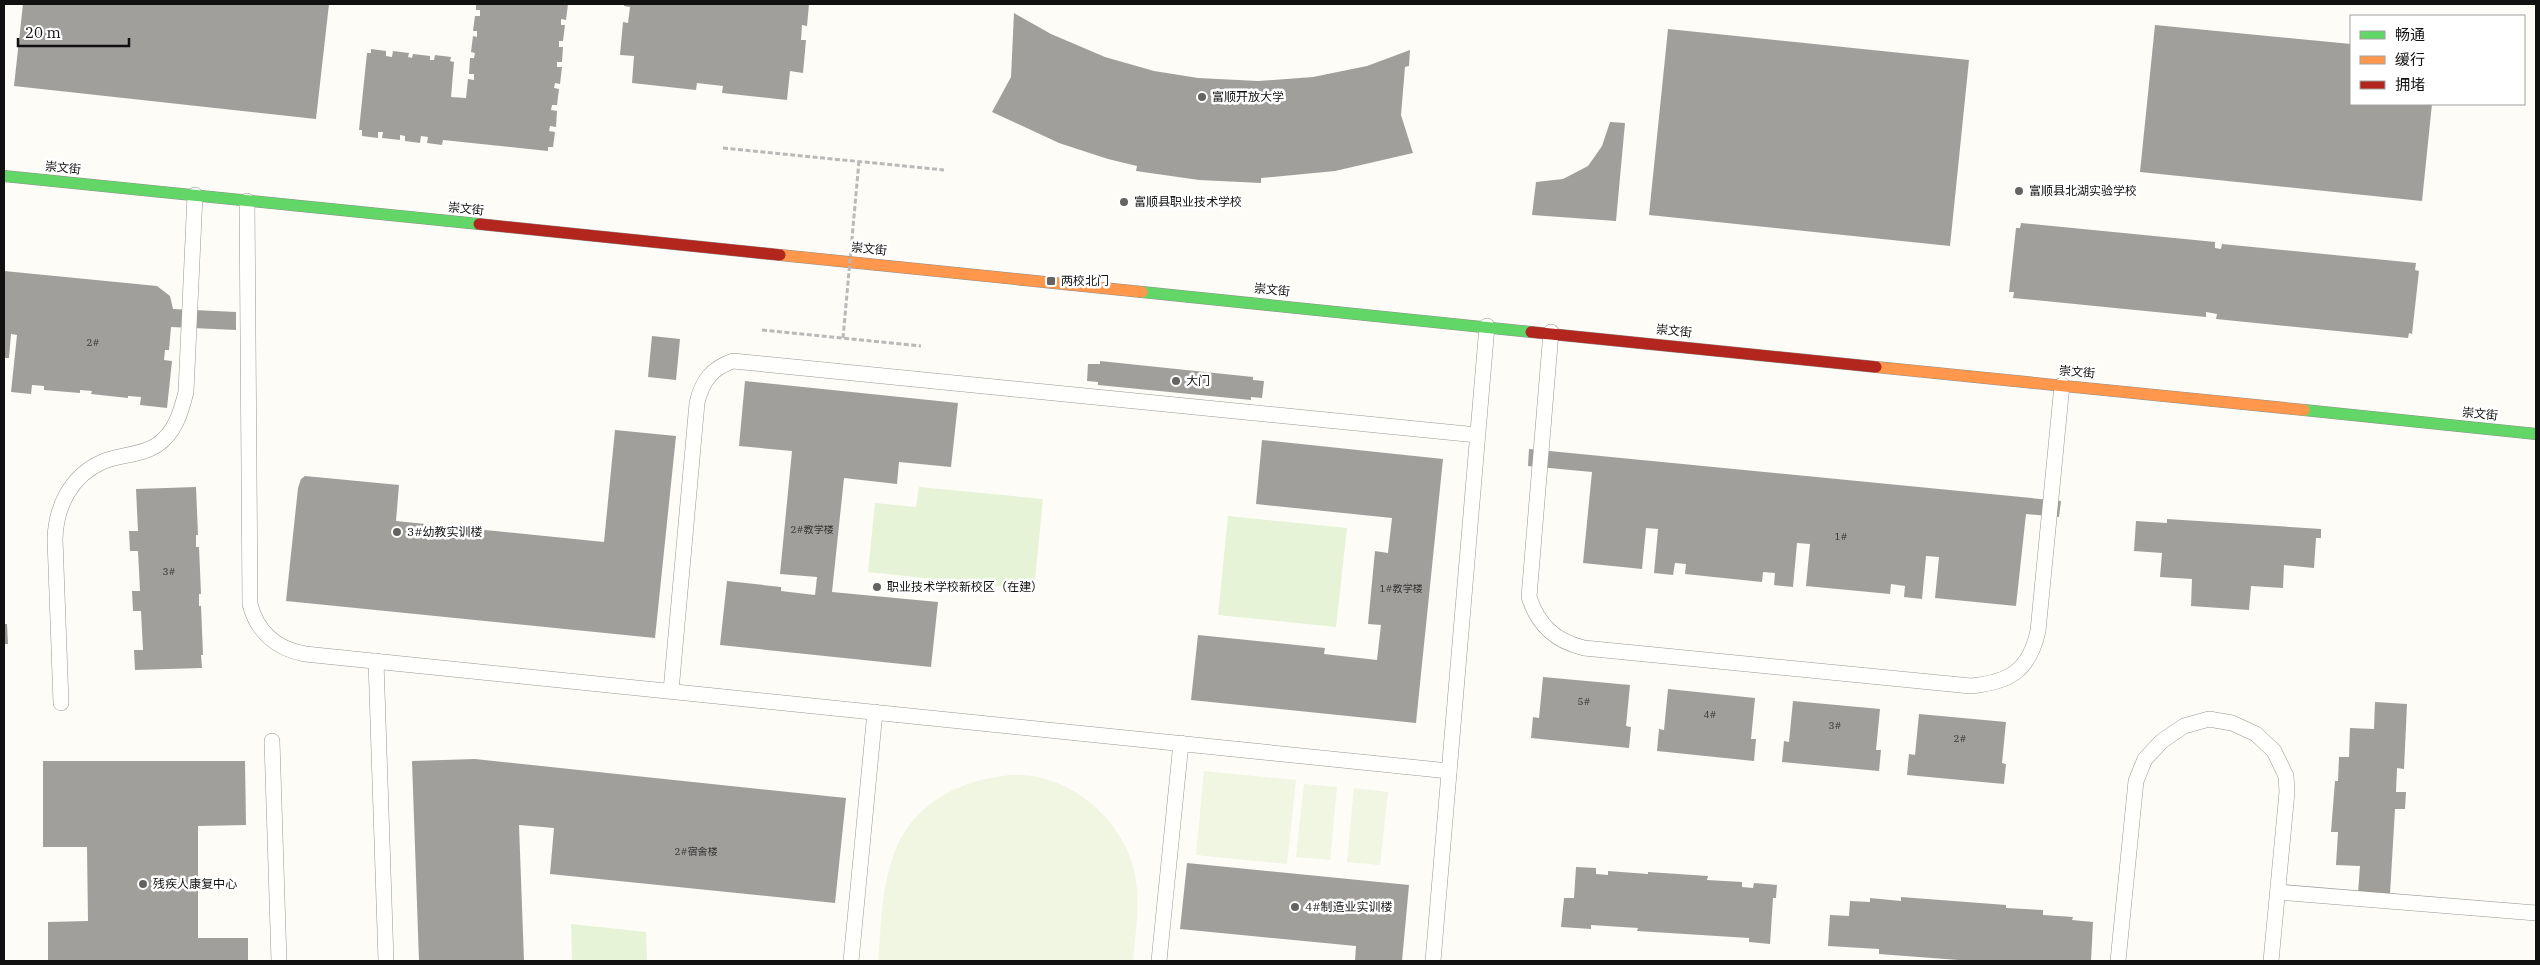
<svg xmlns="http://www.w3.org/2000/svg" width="2540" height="965" viewBox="0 0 2540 965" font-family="'IBM Plex Serif','Noto Sans SC',serif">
<rect width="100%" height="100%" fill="#fdfcf7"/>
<g fill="#e7f3d7">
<polygon points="919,487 1043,499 1034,590 868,572 875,503 916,507"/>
<polygon points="1228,516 1347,528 1336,627 1218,615"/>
<polygon points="571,924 646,932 647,961 572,961"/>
</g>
<g fill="#f0f6e1">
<polygon points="1204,771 1296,780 1287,864 1196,855"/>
<path d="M 1011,775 C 1020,775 1030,775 1038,777 C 1090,789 1134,836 1137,889 C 1139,913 1135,937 1133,961 L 878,961 C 881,929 881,894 891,863 C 907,806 956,780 1011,775 Z"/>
<polygon points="1304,784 1337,787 1330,860 1296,857"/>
<polygon points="1354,788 1388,792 1380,865 1347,862"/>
</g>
<g fill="#a19f9c">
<polygon points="23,4 329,4 316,119 14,86"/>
<polygon points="476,4 568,4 566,20 561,19 561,25 565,25 563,41 559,41 559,47 563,47 562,62 557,62 557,67 562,67 560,84 555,83 554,88 559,89 557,105 552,105 551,110 557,111 556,127 550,126 549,131 555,132 553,147 548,147 548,151 443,140 442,145 427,143 428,137 421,136 420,143 405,141 405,136 400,135 400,140 382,138 383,132 378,132 378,138 362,136 362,130 359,130 367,53 371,53 371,49 386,51 386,56 392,57 393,51 409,53 408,57 412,58 413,54 430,56 430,60 434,60 435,55 451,57 450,61 454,62 451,97 466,98 468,79 474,80 474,74 469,74 470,58 474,58 475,53 471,52 473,36 477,37 477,31 473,31 475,16 480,16 480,10 476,10"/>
<polygon points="624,4 809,4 807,26 802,25 801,40 806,40 803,73 790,71 787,100 722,93 723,86 697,83 696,90 632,83 634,56 620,55 623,22 628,23 630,7 624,6"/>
<polygon points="1014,13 1051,34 1105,57 1154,71 1198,78 1258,81 1313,77 1367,66 1410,50 1409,66 1405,67 1401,115 1413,153 1335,171 1261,178 1261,183 1199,180 1136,171 1137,166 1108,159 1059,143 992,112 1011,77"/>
<polygon points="2155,25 2351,44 2351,104 2432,104 2422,201 2140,172"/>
<polygon points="1668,29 1969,60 1950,246 1649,215"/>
<polygon points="1610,122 1625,123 1616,221 1532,215 1536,182 1563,179 1588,166 1602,146"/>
<polygon points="2021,223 2215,242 2215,248 2221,249 2222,244 2416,263 2415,270 2419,271 2412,334 2409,333 2408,338 2216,319 2217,314 2206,312 2206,317 2013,298 2014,292 2009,292 2016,228 2020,228"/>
<polygon points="4,271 157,286 170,296 173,309 236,312 236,330 171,327 169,350 165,350 164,360 172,361 167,408 140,405 141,397 128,396 128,398 91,394 92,391 80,390 80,393 44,390 44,386 32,385 31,394 11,392 17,335 11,334 9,358 4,358"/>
<polygon points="652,336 680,339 676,380 648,377"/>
<polygon points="1100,361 1253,377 1253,380 1264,381 1262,398 1251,397 1251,400 1098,385 1098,382 1087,381 1088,364 1100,364"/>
<polygon points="745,381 958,403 951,467 899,462 897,484 844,478 832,592 938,602 931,667 720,645 727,581 781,587 781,591 815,595 817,577 780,574 792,451 739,446"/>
<polygon points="615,430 676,436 655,638 286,601 298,488 301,479 305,476 399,485 396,521 604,542"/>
<polygon points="1262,440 1443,459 1416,723 1191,700 1198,635 1325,648 1324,654 1377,660 1381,625 1368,624 1375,551 1388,553 1392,518 1256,504"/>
<polygon points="1529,449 2061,501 2059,517 2026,514 2016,606 1935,598 1939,557 1926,556 1922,599 1904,597 1905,586 1891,584 1890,594 1806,586 1810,544 1797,543 1793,587 1774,585 1775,573 1763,572 1762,582 1685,574 1686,564 1675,563 1673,575 1654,573 1658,529 1646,528 1642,569 1583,563 1592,472 1528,466"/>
<polygon points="196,487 198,535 196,535 196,547 199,547 201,594 199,594 199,606 201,606 203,655 201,655 202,668 135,670 134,650 143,650 141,611 133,611 132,591 140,591 138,551 130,551 129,531 138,531 136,489"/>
<polygon points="2167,519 2321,529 2321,538 2316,538 2314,568 2284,565 2283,588 2251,586 2249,610 2191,606 2192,579 2160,577 2162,553 2134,551 2136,521 2167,523"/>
<polygon points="4,624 7,624 8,644 4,644"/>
<polygon points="1543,677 1630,685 1626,726 1631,727 1629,748 1531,738 1533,717 1539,718"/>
<polygon points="1668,689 1755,698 1751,739 1756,739 1754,761 1657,751 1659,729 1664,730"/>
<polygon points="1793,701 1880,709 1876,750 1881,750 1879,771 1782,762 1784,741 1789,742"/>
<polygon points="2375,702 2407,704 2404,769 2397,768 2396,792 2406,792 2405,809 2395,809 2390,894 2358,893 2360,866 2336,865 2338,832 2331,832 2335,781 2338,781 2339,757 2349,757 2350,728 2374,729"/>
<polygon points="1919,714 2006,722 2002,763 2006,764 2004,784 1907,775 1909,754 1915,755"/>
<polygon points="475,759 846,798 835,903 550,874 554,828 519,825 524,961 419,961 412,761"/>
<polygon points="43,761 245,761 246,825 198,826 198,938 248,938 248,961 48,961 48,922 88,921 87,847 43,847"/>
<polygon points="1187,863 1409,885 1402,961 1355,961 1356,946 1180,929"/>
<polygon points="1576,867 1596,868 1596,874 1608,875 1608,871 1648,874 1648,872 1708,876 1707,880 1742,882 1742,887 1753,888 1754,883 1777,885 1776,898 1773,898 1770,944 1749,942 1749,938 1637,931 1638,928 1591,925 1591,929 1561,927 1564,898 1574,898"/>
<polygon points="1901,897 2006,905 2006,908 2043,910 2043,915 2073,917 2072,920 2093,922 2091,961 1972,961 1879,954 1879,949 1828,946 1830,915 1849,916 1850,901 1870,902 1870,898 1901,901"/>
</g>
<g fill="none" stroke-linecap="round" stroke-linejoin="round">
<g stroke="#979795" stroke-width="16">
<g id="lane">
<path d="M 247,201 L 250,604 C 257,632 277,649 305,654 L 1449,771"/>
<path d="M 1551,332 L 1529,597 C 1538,625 1555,641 1584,648 L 1971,686 C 2010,682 2029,671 2038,631 L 2062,385"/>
<polyline points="376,661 386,961"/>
<path d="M 671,691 L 697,403 C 702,381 712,368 733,361 L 1477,435"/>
<path d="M 61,703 L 55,539 C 56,506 71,476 102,462 C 120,454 140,456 157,445 C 175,433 181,412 186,392 L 195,195"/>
<polyline points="272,741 279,961"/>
<polyline points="2278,892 2536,913"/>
<polyline points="851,961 875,712"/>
<polyline points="1159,961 1181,743"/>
<polyline points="1433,961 1487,326"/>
<polyline points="2118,961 2136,781 2145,759 2162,741 2184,726 2209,719 2232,723 2256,734 2274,751 2286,776 2287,792 2271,961"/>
</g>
</g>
<g stroke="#8e8d8b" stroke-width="12">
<g id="fast">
<polyline points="4,176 479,224"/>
<polyline points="1142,292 1531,332"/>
<polyline points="2304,410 2536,434"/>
</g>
</g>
<g stroke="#8e8d8b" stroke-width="12">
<g id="slow">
<polyline points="780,255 1142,292"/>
<polyline points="1876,367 2304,410"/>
</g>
</g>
<g stroke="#8e8d8b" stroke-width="12">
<g id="jam">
<polyline points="479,224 780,255"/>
<polyline points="1531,332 1876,367"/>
</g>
</g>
<g stroke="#b9b9b8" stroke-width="3" stroke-dasharray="5 2.5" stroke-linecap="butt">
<polyline points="723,148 944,170"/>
<polyline points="762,330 921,346"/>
</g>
<use href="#lane" stroke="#fffffe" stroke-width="15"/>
<use href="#fast" stroke="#63d668" stroke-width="11"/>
<use href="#slow" stroke="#ff974d" stroke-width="11"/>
<use href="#jam" stroke="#b3261e" stroke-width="11"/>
<polyline stroke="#b9b9b8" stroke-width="3" stroke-dasharray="5 2.5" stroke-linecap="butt" points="843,338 859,161"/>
</g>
<g fill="#646362" stroke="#fff" stroke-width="2">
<circle cx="1202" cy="97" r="5"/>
<circle cx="2019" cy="191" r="5"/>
<circle cx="1124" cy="202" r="5"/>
<rect x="1046" y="276" width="10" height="10" rx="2.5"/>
<circle cx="1176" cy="381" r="5"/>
<circle cx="397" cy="532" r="5"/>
<circle cx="877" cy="587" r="5"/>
<circle cx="143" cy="884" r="5"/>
<circle cx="1295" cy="907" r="5"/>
</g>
<g text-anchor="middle" stroke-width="5" stroke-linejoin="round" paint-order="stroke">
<g font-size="10" fill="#353434">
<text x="93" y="346">2#</text>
<text x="812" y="533">2#教学楼</text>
<text x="1841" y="540">1#</text>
<text x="169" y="575">3#</text>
<text x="1401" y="592">1#教学楼</text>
<text x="1584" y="705">5#</text>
<text x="1710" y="718">4#</text>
<text x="1835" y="729">3#</text>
<text x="1960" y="742">2#</text>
<text x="696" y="855">2#宿舍楼</text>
</g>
<g font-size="12" fill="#111" stroke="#fff" text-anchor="start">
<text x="1212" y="101">富顺开放大学</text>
<text x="2029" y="195">富顺县北湖实验学校</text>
<text x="1134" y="206">富顺县职业技术学校</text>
<text x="1061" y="285">两校北门</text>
<text x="1186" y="385">大门</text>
<text x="407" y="536">3#幼教实训楼</text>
<text x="887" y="591">职业技术学校新校区（在建）</text>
<text x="153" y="888">残疾人康复中心</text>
<text x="1305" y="911">4#制造业实训楼</text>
</g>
<g font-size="12" fill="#111" stroke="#fff">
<text transform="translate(63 168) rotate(6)" y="4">崇文街</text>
<text transform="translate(466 209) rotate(6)" y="4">崇文街</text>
<text transform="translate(869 249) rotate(6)" y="4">崇文街</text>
<text transform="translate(1272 290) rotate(6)" y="4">崇文街</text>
<text transform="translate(1674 331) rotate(6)" y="4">崇文街</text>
<text transform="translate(2077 372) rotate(5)" y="4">崇文街</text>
<text transform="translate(2480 414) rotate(6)" y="4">崇文街</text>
</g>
</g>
<rect width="2540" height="965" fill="none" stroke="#111111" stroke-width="10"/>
<rect x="2350" y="15" width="175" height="90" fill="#ffffff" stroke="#a0a0a0"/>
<rect x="2360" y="31" width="25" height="8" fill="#63d668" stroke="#a0a0a0"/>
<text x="2395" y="40" font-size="15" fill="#111111">畅通</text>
<rect x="2360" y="56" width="25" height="8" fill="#ff974d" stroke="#a0a0a0"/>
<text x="2395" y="65" font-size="15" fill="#111111">缓行</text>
<rect x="2360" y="81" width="25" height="8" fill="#b3261e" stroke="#a0a0a0"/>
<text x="2395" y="90" font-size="15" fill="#111111">拥堵</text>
<path d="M18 38v8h111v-8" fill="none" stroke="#111111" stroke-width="2.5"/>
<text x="25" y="38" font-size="15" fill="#111111" stroke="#ffffff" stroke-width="4" paint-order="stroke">20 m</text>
</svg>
